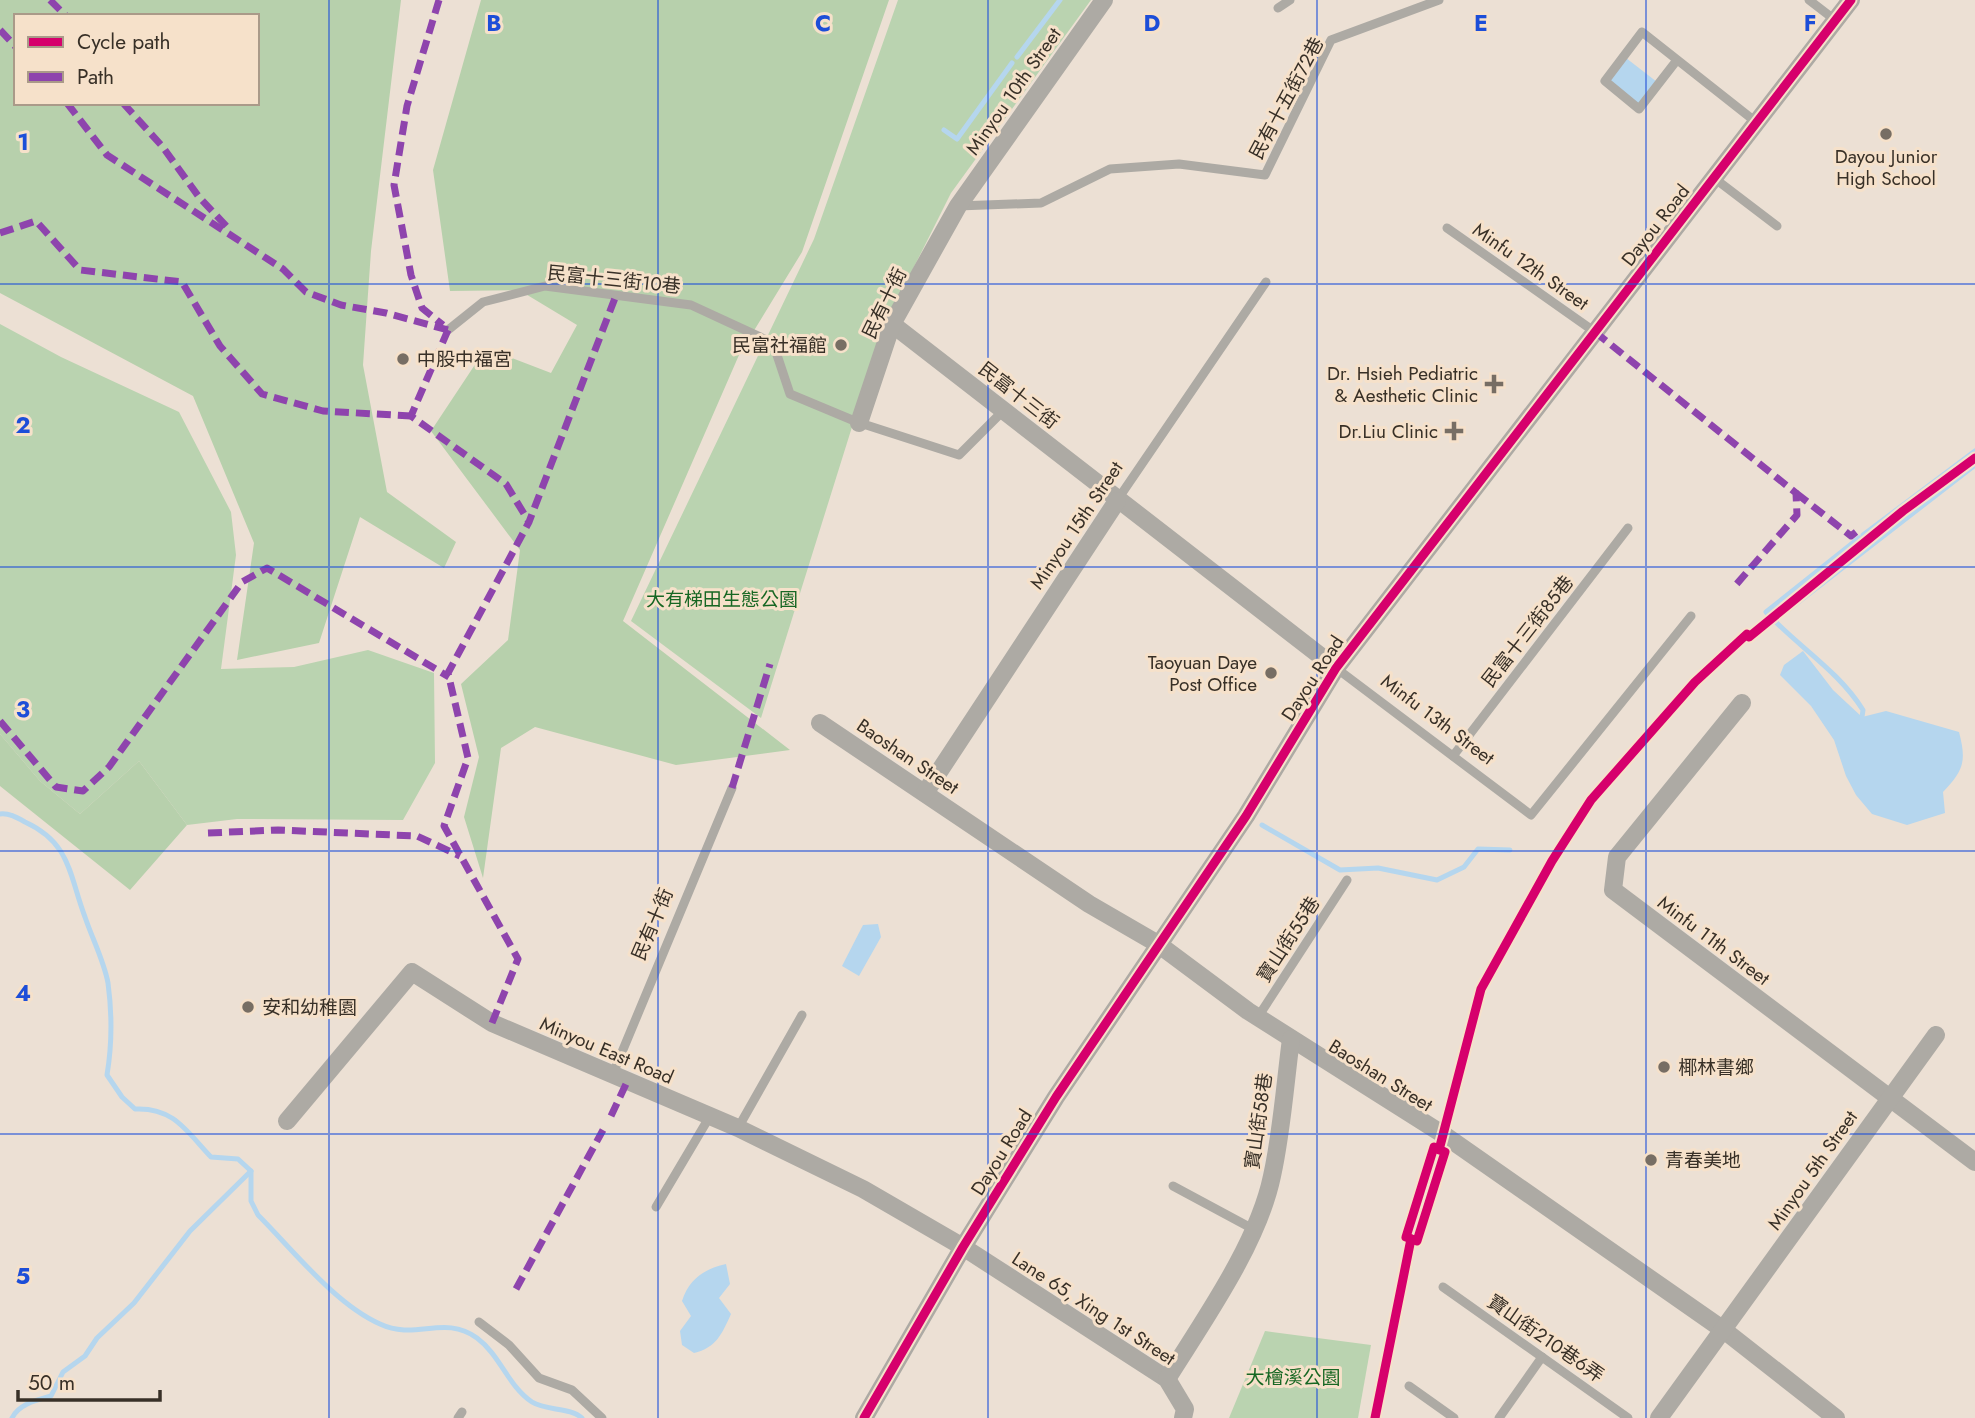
<svg xmlns="http://www.w3.org/2000/svg" width="1975" height="1418" viewBox="0 0 1975 1418" font-family="Jost,'Noto Sans TC',sans-serif">
<rect width="100%" height="100%" fill="#ece0d4"/>
<g fill="#bad3b0">
<polygon points="898,0 1091,0 951,193 882,331 761,718 631,621 814,239"/>
<polygon points="0,324 61,357 179,412 231,512 236,555 221,669 294,667 368,650 434,673 435,763 403,820 237,819 187,825 139,761 80,814 40,781 0,734"/>
<polygon points="1265,1331 1371,1345 1358,1418 1229,1418"/>
</g>
<g fill="#b7d0ac" fill-rule="evenodd">
<path d="M 0,0 L 401,0 L 371,251 L 363,365 L 387,492 L 456,542 L 444,568 L 360,517 L 319,643 L 237,660 L 254,543 L 193,396 L 0,293 ZM 16,16 L 257,16 L 257,103 L 16,103 Z"/>
<polygon points="481,0 889,0 802,252 739,355 623,621 790,750 676,765 535,727 501,748 483,878 464,817 479,757 461,684 508,640 520,550 431,431 486,348 551,373 577,325 519,290 450,291 433,170"/>
<polygon points="0,734 40,781 80,814 139,761 187,825 130,890 0,786"/>
</g>
<g fill="#b5d6ee">
<polygon points="1626,58 1657,82 1639,105 1608,81"/>
<path d="M 1803,651 L 1833,690 L 1862,717 L 1886,711 L 1959,732 C 1967,762 1963,771 1943,792 L 1945,813 L 1907,825 L 1872,814 L 1856,795 L 1846,776 L 1834,740 L 1811,706 L 1780,675 L 1784,665 Z"/>
<polygon points="878,924 881,937 859,976 842,966 863,925"/>
<path d="M 726,1264 L 730,1284 L 719,1298 L 731,1314 C 722,1334 716,1348 694,1353 L 682,1345 L 680,1331 L 691,1316 L 682,1301 C 689,1279 704,1269 726,1264 Z"/>
</g>
<g fill="none" stroke-linecap="round" stroke-linejoin="round">
<g stroke="#b5d6ee" stroke-width="5">
<polyline points="1017,57 1060,0"/>
<polyline points="944,130 957,139 1012,63"/>
<polyline points="1863,535 1975,451"/>
<path d="M 1859,538 L 1766,612 C 1797,646 1838,670 1863,710 L 1862,717"/>
<polyline points="1774,621 1975,465"/>
<path d="M 0,814 C 9,813 16,817 25,822 C 71,843 69,875 85,917 C 92,938 104,961 108,983 C 112,1013 112,1045 107,1075 L 122,1097 L 135,1109 C 174,1107 187,1132 211,1157 L 238,1159 L 251,1171 L 251,1201 L 258,1215 C 293,1250 335,1304 380,1324 C 416,1341 444,1314 477,1338 C 500,1355 508,1386 532,1402 C 546,1411 570,1407 582,1418"/>
<polyline points="1262,825 1340,870 1378,868 1437,880 1464,867 1478,849 1510,850"/>
<path d="M 12,1418 C 19,1404 37,1400 51,1396 L 63,1372 L 85,1356 L 97,1338 L 134,1303 L 190,1231 L 251,1171"/>
</g>
<g stroke="#adaaa4" stroke-width="9">
<polyline points="1809,0 1835,20"/>
<polyline points="1278,8 1290,0"/>
<polyline points="1677,60 1639,109 1605,81 1642,32 1756,122"/>
<polyline points="1714,178 1777,226"/>
<polyline points="958,206 1041,203 1110,169 1179,164 1265,175 1331,40 1439,0"/>
<polyline points="1447,228 1595,332"/>
<polyline points="448,330 483,302 545,286 691,305 773,343 790,394 857,422 959,455 1004,410"/>
<polyline points="1118,499 1266,282"/>
<polyline points="1336,668 1531,815 1691,616"/>
<polyline points="1453,756 1628,528"/>
<polyline points="1258,1017 1347,880"/>
<polyline points="612,1076 732,788"/>
<polyline points="738,1128 802,1015"/>
<polyline points="1173,1186 1253,1229"/>
<polyline points="656,1207 710,1116"/>
<polyline points="1443,1287 1628,1418"/>
<polyline points="479,1322 509,1345 539,1378 572,1390 602,1418"/>
<polyline points="1409,1386 1454,1418"/>
<polyline points="458,1418 462,1412"/>
<polyline points="1499,1418 1542,1357"/>
</g>
<g stroke="#adaaa4" stroke-width="18">
<polyline points="892,324 1336,668"/>
<polyline points="859,423 892,324 958,206 1104,0"/>
<polyline points="1742,703 1617,857 1613,890 1975,1162"/>
<polyline points="820,723 1089,904 1158,944 1248,1011 1444,1135 1725,1331 1836,1418"/>
<polyline points="925,793 1117,501"/>
<polyline points="287,1121 412,972 492,1023 738,1128 863,1189 963,1247 1167,1379 1185,1409 1183,1418"/>
<path d="M 1167,1379 C 1203,1321 1258,1244 1272,1176 C 1282,1131 1285,1084 1291,1039"/>
<polyline points="864,1418 963,1247 1056,1097 1246,816 1336,668 1851,0"/>
<polyline points="1659,1418 1936,1035"/>
</g>
<g stroke="#8e44ad" stroke-width="7" stroke-dasharray="14 7" stroke-linecap="butt">
<polyline points="50,0 66,16"/>
<polyline points="439,0 407,106 394,185 411,275 422,308 443,325"/>
<polyline points="0,30 16,47"/>
<polyline points="67,103 107,155 283,269 306,292 341,305 386,313 448,330"/>
<polyline points="123,103 162,146 199,197 229,229"/>
<polyline points="0,233 36,221 80,270 182,282 220,346 262,394 323,411 411,416"/>
<polyline points="448,330 411,416 506,484 529,522"/>
<polyline points="1595,332 1796,493 1797,515 1734,587"/>
<polyline points="1796,493 1851,536 1856,532"/>
<polyline points="0,721 56,787 83,791 109,767 242,582 267,568 449,677"/>
<polyline points="732,788 770,664"/>
<polyline points="208,833 278,830 417,836 460,856"/>
<polyline points="492,1023 518,959 444,826 468,758 448,673 529,522 615,298"/>
<polyline points="611,1116 627,1082"/>
<polyline points="516,1289 603,1130"/>
</g>
<g stroke="#f6e1ca" stroke-width="13">
<g id="cycleway">
<polygon points="1434,1147 1445,1152 1417,1241 1406,1237"/>
<polyline points="1439,1150 1481,989 1552,861 1591,800 1695,682 1747,634 1749,637 1903,511 1975,458"/>
<polyline points="864,1418 963,1247 1056,1097 1246,816 1336,668 1851,0"/>
<polyline points="1375,1418 1411,1239"/>
</g>
</g>
<use href="#cycleway" stroke="#d6006c" stroke-width="9"/>
</g>
<path fill="none" stroke="#1d4ed8" stroke-width="2" stroke-opacity="0.55" d="M 329,0 L 329,1418M 658,0 L 658,1418M 988,0 L 988,1418M 1317,0 L 1317,1418M 1646,0 L 1646,1418M 0,284 L 1975,284M 0,567 L 1975,567M 0,851 L 1975,851M 0,1134 L 1975,1134"/>
<g fill="#776e64" stroke="#f6e1ca" stroke-width="2.5">
<circle cx="1886" cy="134" r="7"/>
<circle cx="841" cy="345" r="7"/>
<circle cx="403" cy="359" r="7"/>
<path d="M1490.5 373.5h7v7h7v7h-7v7h-7v-7h-7v-7h7z"/>
<path d="M1450.5 420.5h7v7h7v7h-7v7h-7v-7h-7v-7h7z"/>
<circle cx="1271" cy="673" r="7"/>
<circle cx="248" cy="1007" r="7"/>
<circle cx="1664" cy="1067" r="7"/>
<circle cx="1651" cy="1160" r="7"/>
</g>
<g text-anchor="middle" stroke-width="6" stroke-linejoin="round" paint-order="stroke">
<g font-size="19" fill="#383027" stroke="#f6e1ca">
<text transform="translate(1013 91) rotate(-55)" y="7">Minyou 10th Street</text>
<text transform="translate(1286 98) rotate(-62)" y="7">民有十五街72巷</text>
<text transform="translate(1655 225) rotate(-52)" y="7">Dayou Road</text>
<text transform="translate(1531 266) rotate(35)" y="7">Minfu 12th Street</text>
<text transform="translate(614 279) rotate(6)" y="7">民富十三街10巷</text>
<text transform="translate(884 303) rotate(-64)" y="7">民有十街</text>
<text transform="translate(1019 395) rotate(38)" y="7">民富十三街</text>
<text transform="translate(1076 525) rotate(-56)" y="7">Minyou 15th Street</text>
<text transform="translate(1527 631) rotate(-52)" y="7">民富十三街85巷</text>
<text transform="translate(1312 678) rotate(-57)" y="7">Dayou Road</text>
<text transform="translate(1438 719) rotate(37)" y="7">Minfu 13th Street</text>
<text transform="translate(908 756) rotate(34)" y="7">Baoshan Street</text>
<text transform="translate(652 924) rotate(-67)" y="7">民有十街</text>
<text transform="translate(1288 939) rotate(-57)" y="7">寶山街55巷</text>
<text transform="translate(1714 940) rotate(37)" y="7">Minfu 11th Street</text>
<text transform="translate(607 1050) rotate(23)" y="7">Minyou East Road</text>
<text transform="translate(1381 1075) rotate(32)" y="7">Baoshan Street</text>
<text transform="translate(1258 1121) rotate(-82)" y="7">寶山街58巷</text>
<text transform="translate(1001 1152) rotate(-58)" y="7">Dayou Road</text>
<text transform="translate(1812 1170) rotate(-55)" y="7">Minyou 5th Street</text>
<text transform="translate(1094 1308) rotate(33)" y="7">Lane 65, Xing 1st Street</text>
<text transform="translate(1546 1338) rotate(35)" y="7">寶山街210巷6弄</text>
</g>
<g font-size="19" fill="#383027" stroke="#f6e1ca" text-anchor="end">
<text x="1886" y="163" text-anchor="middle">Dayou Junior<tspan x="1886" dy="22">High School</tspan></text>
<text x="827" y="352">民富社福館</text>
<text x="417" y="366" text-anchor="start">中股中福宮</text>
<text x="1478" y="380">Dr. Hsieh Pediatric<tspan x="1478" dy="22">&amp; Aesthetic Clinic</tspan></text>
<text x="1438" y="438">Dr.Liu Clinic</text>
<text x="1257" y="669">Taoyuan Daye<tspan x="1257" dy="22">Post Office</tspan></text>
<text x="262" y="1014" text-anchor="start">安和幼稚園</text>
<text x="1678" y="1074" text-anchor="start">椰林書鄉</text>
<text x="1665" y="1167" text-anchor="start">青春美地</text>
</g>
<g font-size="19" fill="#176723" stroke="#f6e1ca">
<text x="722" y="606">大有梯田生態公園</text>
<text x="1293" y="1384">大檜溪公園</text>
</g>
</g>
<g font-size="23" text-anchor="middle" font-weight="bold" fill="#1d4ed8" stroke="#f6e1ca" stroke-width="6" stroke-linejoin="round" paint-order="stroke">
<text x="494" y="31">B</text>
<text x="823" y="31">C</text>
<text x="1152" y="31">D</text>
<text x="1481" y="31">E</text>
<text x="1810" y="31">F</text>
<text x="23" y="150">1</text>
<text x="23" y="433">2</text>
<text x="23" y="717">3</text>
<text x="23" y="1001">4</text>
<text x="23" y="1284">5</text>
</g>
<rect x="14" y="14" width="245" height="91" fill="#f6e1ca" stroke="#aa9a89" stroke-width="2"/>
<rect x="28" y="37" width="35" height="10" fill="#d6006c" stroke="#aa9a89" stroke-width="2"/>
<text x="77" y="49" font-size="21" fill="#383027">Cycle path</text>
<rect x="28" y="72" width="35" height="10" fill="#8e44ad" stroke="#aa9a89" stroke-width="2"/>
<text x="77" y="84" font-size="21" fill="#383027">Path</text>
<path d="M18 1390v10h142v-10" fill="none" stroke="#383027" stroke-width="3.5"/>
<text x="28" y="1390" font-size="21" fill="#383027" stroke="#f6e1ca" stroke-width="5" paint-order="stroke">50 m</text>
</svg>
